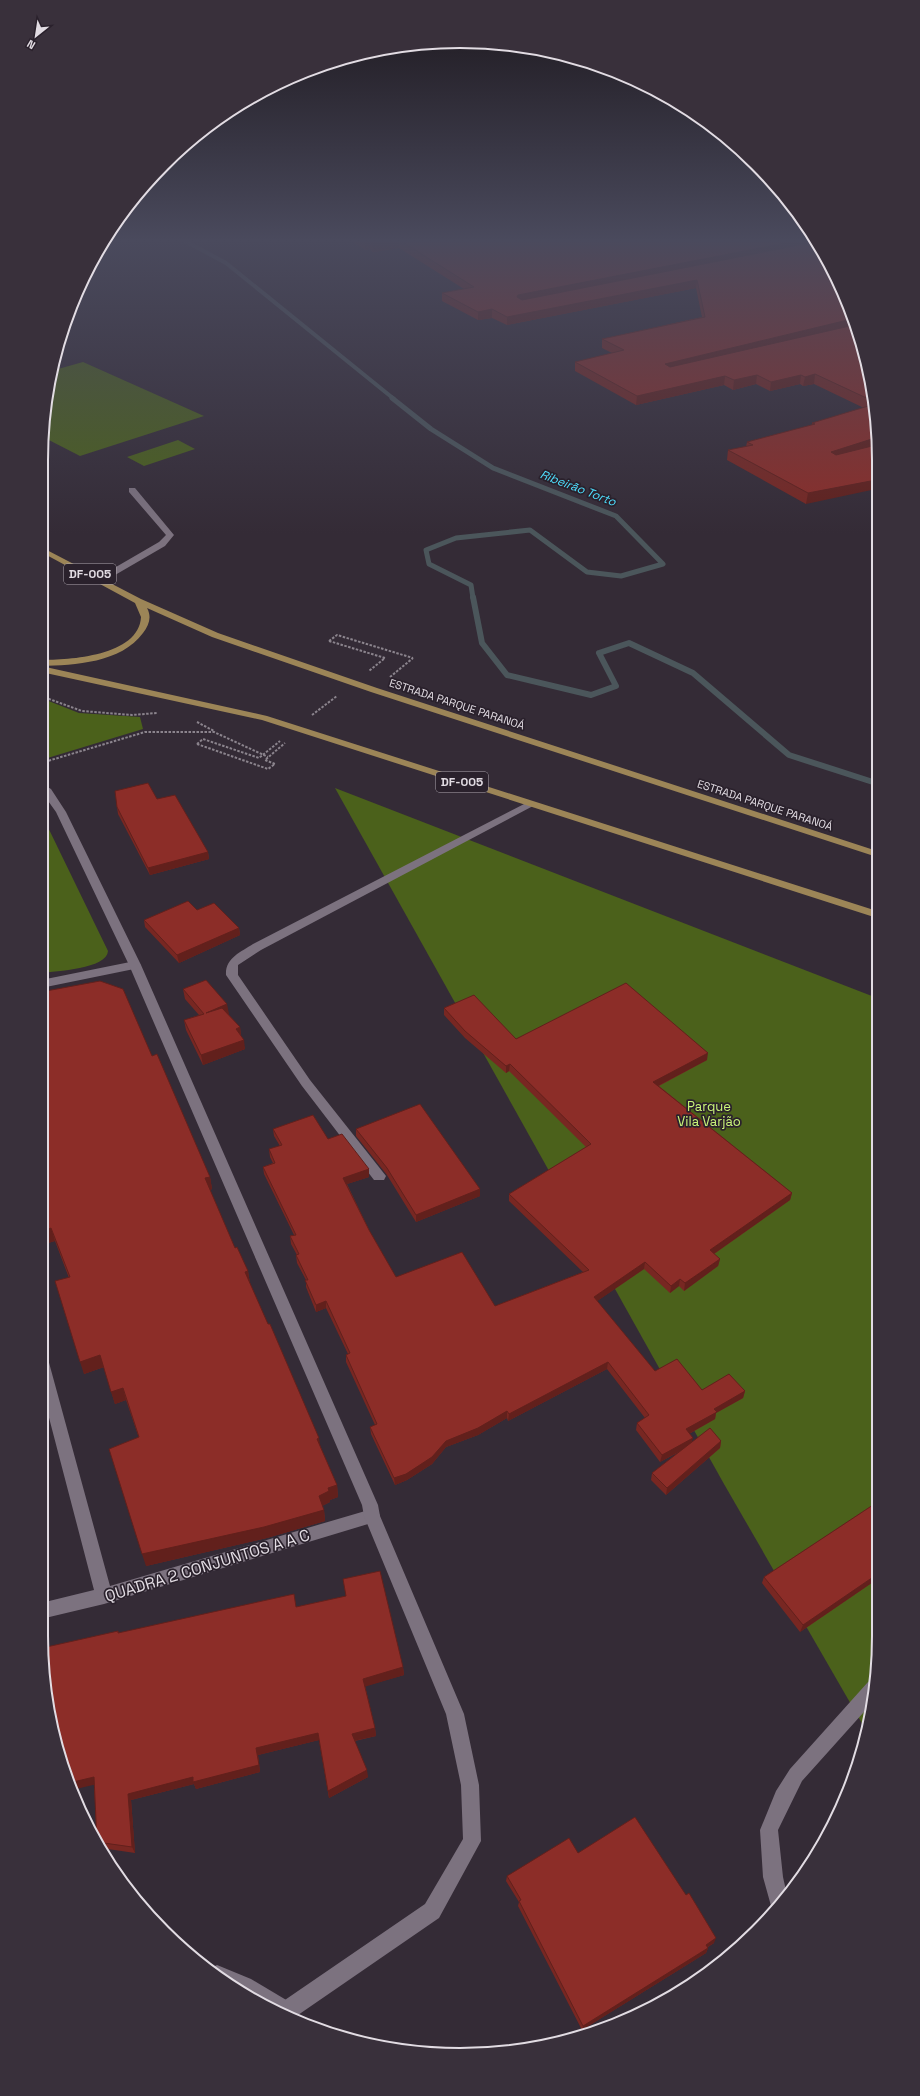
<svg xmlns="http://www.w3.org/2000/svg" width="920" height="2096" viewBox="0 0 920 2096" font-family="'Space Grotesk',sans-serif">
<rect width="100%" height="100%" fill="#342b36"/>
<g fill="#4b611b">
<polygon points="83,362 204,416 80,456 43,437 51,371"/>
<polygon points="178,440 195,449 144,466 127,457"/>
<polygon points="41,698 79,713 140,717 143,729 41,760"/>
<polygon points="335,788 877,998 879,1636 871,1718 867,1732 724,1484"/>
<path d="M 41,813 L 108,951 C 107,969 56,971 41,973 Z"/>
</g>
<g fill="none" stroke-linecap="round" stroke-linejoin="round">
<polyline stroke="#4b565b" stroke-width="4" points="185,241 226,263 394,399"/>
<polyline stroke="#4b565b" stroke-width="5" points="392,398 431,429 493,468 616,516 663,564 621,576 587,572 530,530 456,538 426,550 429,564 471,585 473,598"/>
<polyline stroke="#4b565b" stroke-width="6" points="473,597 482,643 507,675 591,695 616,686 599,653 629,643 693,673 789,755 876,783"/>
<g stroke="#8b848d" stroke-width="2" stroke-dasharray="2.5 1.5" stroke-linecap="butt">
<polyline points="329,641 385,658 369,671"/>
<polyline points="329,641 337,635 413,658"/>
<polyline points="390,677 413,658"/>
<polyline points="41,696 82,711 132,715 157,713"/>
<polyline points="312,715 337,696"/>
<polyline points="197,722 214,731"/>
<polyline points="197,744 203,739 259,758 280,741"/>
<polyline points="197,744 268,769 275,764 265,760 285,743"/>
<polyline points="41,763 145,732 214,732 268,757"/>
</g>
<polygon fill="#7c727f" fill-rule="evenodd" points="129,488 135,488 174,535 165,546 103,582 97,582 97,578 159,542 166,535 129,492"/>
<g fill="#7c727f" fill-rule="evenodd">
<path d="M 530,801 L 533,802 L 533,806 L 261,950 L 238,965 L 238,975 L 310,1080 L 386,1176 L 384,1180 L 374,1180 L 302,1086 L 226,975 C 225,958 241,952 253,944 Z"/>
<polygon points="135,961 141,965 139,968 41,988 41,980"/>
<polygon points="41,1353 46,1355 48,1359 110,1586 372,1509 378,1511 380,1516 378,1521 104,1604 41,1619 41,1603 94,1590 41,1387"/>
<polygon points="875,1680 872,1703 802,1781 778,1830 783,1877 787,1895 773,1913 763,1877 760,1830 776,1791 790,1769 868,1682"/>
<polygon points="217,1965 251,1979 293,2004 296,2011 293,2018 291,2019 250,1999 209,1969"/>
</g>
<polygon fill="#7c727f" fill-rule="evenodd" points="41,783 51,789 66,812 141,965 378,1505 380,1516 464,1714 479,1785 481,1841 439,1918 298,2015 298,2022 276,2011 279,2004 425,1904 463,1839 461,1785 446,1714 364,1516 362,1505 129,965 56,812 41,791"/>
<g fill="#9c8557" fill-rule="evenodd">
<path d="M 41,547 L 141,599 L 218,633 L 377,688 L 877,851 L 877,857 L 371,692 L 212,637 L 147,608 C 152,617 149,625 143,633 C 121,663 75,665 41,666 L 41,660 C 69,660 139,656 141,617 L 135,603 L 41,552 Z"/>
<polygon points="41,666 267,716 877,911 877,918 262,720 41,672"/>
</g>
</g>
<g fill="#782722">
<polygon points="352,241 813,241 847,299 875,405 806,504 727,460 728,450 746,447 747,442 812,425 812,423 864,408 814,384 803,386 800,384 770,391 756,384 733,390 724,385 636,405 575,371 575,362 612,353 602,348 602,339 702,317 696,288 507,325 492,318 478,320 442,301 442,293 464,289 399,248 373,252 370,249 365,250"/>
<polygon points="117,807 208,852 209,859 150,875 118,814"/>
<polygon points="197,910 239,928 240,935 179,963 145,927 144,920"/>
<polygon points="183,989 229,1014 228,1014 240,1027 241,1036 245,1049 203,1065 186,1030 184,1020 199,1015 185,999"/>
<polygon points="46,991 152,1056 210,1177 212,1189 210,1190 235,1248 248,1271 250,1284 337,1485 338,1497 330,1500 330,1502 322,1506 324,1510 325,1521 267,1538 146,1566 139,1438 126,1400 115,1404 104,1367 84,1374 69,1278 55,1241 48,1243 41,1223"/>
<polygon points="444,1008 516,1039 707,1060 659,1086 792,1193 790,1200 714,1254 720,1259 718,1266 684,1291 679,1286 670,1293 644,1269 597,1301 655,1371 702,1390 745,1391 743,1398 716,1413 715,1419 689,1434 692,1442 721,1441 720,1448 666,1495 651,1480 652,1473 679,1452 660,1462 636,1430 637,1423 645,1418 607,1369 508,1421 507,1418 478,1435 446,1447 432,1464 407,1480 395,1485 371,1434 370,1427 375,1425 346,1362 346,1355 348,1354 326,1308 316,1312 306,1287 306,1280 297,1263 296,1255 297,1255 291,1244 290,1236 294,1235 264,1174 263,1167 273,1163 270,1157 269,1149 280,1146 274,1136 273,1129 328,1139 369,1169 369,1177 347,1184 369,1230 396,1277 495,1306 583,1272 509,1201 509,1194 586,1147 509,1071 506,1073 465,1038 444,1015"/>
<polygon points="356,1129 480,1189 480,1196 416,1222 387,1175 356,1136"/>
<polygon points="879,1501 879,1578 800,1632 762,1583 764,1577"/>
<polygon points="343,1579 403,1667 404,1675 365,1686 375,1728 376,1736 355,1741 368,1777 329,1798 319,1740 258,1755 260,1772 196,1789 194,1784 131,1800 135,1853 101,1848 97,1842 94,1785 63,1766 62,1767 49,1718 118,1631 119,1633 296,1607 346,1596"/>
<polygon points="578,1853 714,1943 708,1947 708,1948 706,1953 582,2030 518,1906 519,1902 506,1881 507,1876"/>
</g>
<g fill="#62201c">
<polygon points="370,241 370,249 365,250 365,242"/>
<polygon points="391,241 399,241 399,248 373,252 372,244"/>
<polygon points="796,241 813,241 815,245 518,304 517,297 518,295"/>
<polygon points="697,280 696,288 507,325 507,317"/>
<polygon points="492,309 492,318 478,320 478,312"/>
<polygon points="852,319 854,327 665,373 665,364"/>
<polygon points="815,374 814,384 803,386 805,377"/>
<polygon points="757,375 756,384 733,390 734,380"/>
<polygon points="801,375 800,384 770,391 771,382"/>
<polygon points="725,376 724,385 636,405 637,396"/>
<polygon points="875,438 876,447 830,461 831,452"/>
<polygon points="876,480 876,489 806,504 808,493"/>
<polygon points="208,852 209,859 150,875 148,868"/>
<polygon points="239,928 240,935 179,963 177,955"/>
<polygon points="227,1004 229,1014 207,1023 206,1013"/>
<polygon points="240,1027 241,1036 236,1029"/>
<polygon points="244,1040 245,1049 203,1065 201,1055"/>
<polygon points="708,1053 707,1060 652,1089 653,1082"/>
<polygon points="510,1064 509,1071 506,1073 506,1066"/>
<polygon points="369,1169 369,1177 344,1185 343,1178"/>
<polygon points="210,1177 212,1189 207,1191 205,1178"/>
<polygon points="480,1189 480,1196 416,1222 416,1215"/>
<polygon points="792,1193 790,1200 708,1258 710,1250"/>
<polygon points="51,1228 55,1241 48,1243 44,1231"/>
<polygon points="720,1259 718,1266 684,1291 685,1283"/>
<polygon points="645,1262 644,1269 593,1304 594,1297"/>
<polygon points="248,1271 250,1284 245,1272"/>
<polygon points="680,1279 679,1286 670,1293 671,1286"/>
<polygon points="326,1301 326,1308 316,1312 316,1305"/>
<polygon points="100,1355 104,1367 84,1374 80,1362"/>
<polygon points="608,1362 607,1369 508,1421 509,1414"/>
<polygon points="123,1388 126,1400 115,1404 111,1392"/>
<polygon points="745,1391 743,1398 716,1413 715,1419 685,1436 686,1429 714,1409"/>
<polygon points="507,1411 507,1418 478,1435 446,1447 432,1464 407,1480 395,1485 394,1478 446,1441"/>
<polygon points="41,1438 46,1455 41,1456"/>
<polygon points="319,1438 321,1450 317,1439"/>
<polygon points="693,1438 691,1445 660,1462 662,1455"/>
<polygon points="721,1441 720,1448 666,1495 667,1488"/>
<polygon points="337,1485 338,1497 330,1500 330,1502 320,1507 319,1496 328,1488"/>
<polygon points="324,1510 325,1521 267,1538 146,1566 142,1554"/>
<polygon points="879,1573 879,1578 800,1632 803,1625"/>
<polygon points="403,1667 404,1675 364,1687 363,1679"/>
<polygon points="375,1728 376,1736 353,1741 352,1734"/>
<polygon points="318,1733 319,1740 258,1755 260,1772 196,1789 194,1784 131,1800 135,1853 132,1847 128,1794 256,1748"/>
<polygon points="60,1759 63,1759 67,1766 62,1767"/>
<polygon points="367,1770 368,1777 329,1798 328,1791"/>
<polygon points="94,1777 97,1784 72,1790 69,1783"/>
<polygon points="716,1938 714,1943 704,1949 706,1945"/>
<polygon points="708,1948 706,1953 582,2030 583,2026"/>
</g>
<g fill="#8c2d28" stroke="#62201c">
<polygon points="364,241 391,241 372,244 370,241 365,242"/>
<polygon points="401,241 796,241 518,295 517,297 522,300 814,242 847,299 852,319 665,364 670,367 854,325 875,402 815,374 805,377 801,375 771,382 757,375 734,380 725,376 637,396 575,362 624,350 602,339 705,317 697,280 507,317 492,309 478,312 442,293 474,287"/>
<polygon points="875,404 875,438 831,452 836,455 876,445 876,480 808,493 728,450 753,445 747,442 815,424 812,423"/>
<polygon points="148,783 157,799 175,795 208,852 148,868 117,807 115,791"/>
<polygon points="188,901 197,910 214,903 239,928 177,955 144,920"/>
<polygon points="206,980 227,1004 206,1013 222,1008 240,1027 236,1029 244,1040 201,1055 184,1020 204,1014 183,989"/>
<polygon points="100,981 123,989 152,1056 157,1054 210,1177 205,1178 235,1248 237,1247 248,1271 245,1272 268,1324 270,1324 319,1438 317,1439 337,1485 328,1488 329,1491 319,1496 324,1510 264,1527 142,1554 109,1449 139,1437 123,1388 111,1392 100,1355 80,1362 55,1281 70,1277 51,1228 44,1231 41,1222 41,985 43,985 46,991"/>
<polygon points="626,983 708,1053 653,1082 792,1193 710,1250 720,1259 685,1283 680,1279 671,1286 645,1262 594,1297 655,1371 677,1359 702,1390 729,1374 745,1391 714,1409 717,1412 686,1429 693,1438 662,1455 637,1423 649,1415 608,1362 509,1414 507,1411 478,1428 446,1441 432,1457 406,1474 394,1478 370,1427 377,1424 346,1355 350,1353 326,1301 316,1305 305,1280 308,1280 296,1255 299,1254 290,1236 296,1235 263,1167 275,1163 269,1149 282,1145 273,1129 313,1115 328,1139 342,1134 369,1169 343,1178 369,1230 396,1277 462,1252 495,1306 589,1270 509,1194 591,1144 510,1064 506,1066 465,1031 444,1008 474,995 516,1039"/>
<polygon points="420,1104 480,1189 416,1215 387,1168 356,1129"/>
<polygon points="710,1428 721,1441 667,1488 652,1473"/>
<polygon points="879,1501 879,1573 803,1625 764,1577"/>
<polygon points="380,1571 403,1667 363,1679 375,1728 352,1734 367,1770 328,1791 318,1733 256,1748 259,1765 193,1782 193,1777 128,1794 132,1847 97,1842 94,1777 69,1783 64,1772 63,1759 60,1759 49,1718 42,1648 118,1631 118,1633 294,1594 296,1607 346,1596 343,1579"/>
<polygon points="635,1817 686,1895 689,1893 716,1938 706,1945 708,1948 583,2026 519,1901 521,1900 507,1876 569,1838 578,1853"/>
</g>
<linearGradient id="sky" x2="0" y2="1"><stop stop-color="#1d181e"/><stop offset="0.45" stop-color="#4a4a5d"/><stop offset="1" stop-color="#4a4a5d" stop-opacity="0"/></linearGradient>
<rect width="920" height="534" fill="url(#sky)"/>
<g text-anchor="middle" stroke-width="3.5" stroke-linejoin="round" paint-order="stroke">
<g font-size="11" fill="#e2dce3" stroke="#2a212c">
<text transform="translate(457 704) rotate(18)" y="4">ESTRADA PARQUE PARANOÁ</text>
<text transform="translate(765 805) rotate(18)" y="4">ESTRADA PARQUE PARANOÁ</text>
</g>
<g font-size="12" font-style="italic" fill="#4edffe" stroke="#2a212c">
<text transform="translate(578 488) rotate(21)" y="4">Ribeirão Torto</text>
</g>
<g fill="#2a212c" stroke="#aba4ac" stroke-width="1">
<rect x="64" y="564" width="52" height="20" rx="3"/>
<rect x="436" y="772" width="52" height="20" rx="3"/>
</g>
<g font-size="12" font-weight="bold" fill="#e2dce3">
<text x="90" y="578">DF-005</text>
<text x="462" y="786">DF-005</text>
</g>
<g font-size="13" fill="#caf679" stroke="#2a212c">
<text x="709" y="1111">Parque<tspan x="709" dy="15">Vila Varjão</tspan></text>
</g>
<g font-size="16" fill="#e2dce3" stroke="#2a212c">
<text transform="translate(207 1565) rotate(-17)" y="6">QUADRA 2 CONJUNTOS A A C</text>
</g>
</g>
<path d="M0 0H920V2096H0ZM460 48H460A412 412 0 0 1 872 460V1636A412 412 0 0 1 460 2048H460A412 412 0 0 1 48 1636V460A412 412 0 0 1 460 48Z" fill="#39303b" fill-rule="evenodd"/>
<path fill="none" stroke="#e2dce3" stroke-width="2" d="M460 48H460A412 412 0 0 1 872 460V1636A412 412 0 0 1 460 2048H460A412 412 0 0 1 48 1636V460A412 412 0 0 1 460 48Z"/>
<g transform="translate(36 36) rotate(210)" stroke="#2a212c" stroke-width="3" paint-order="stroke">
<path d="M0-3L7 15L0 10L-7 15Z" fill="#e2dce3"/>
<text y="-6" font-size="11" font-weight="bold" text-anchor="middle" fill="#e2dce3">N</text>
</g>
</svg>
